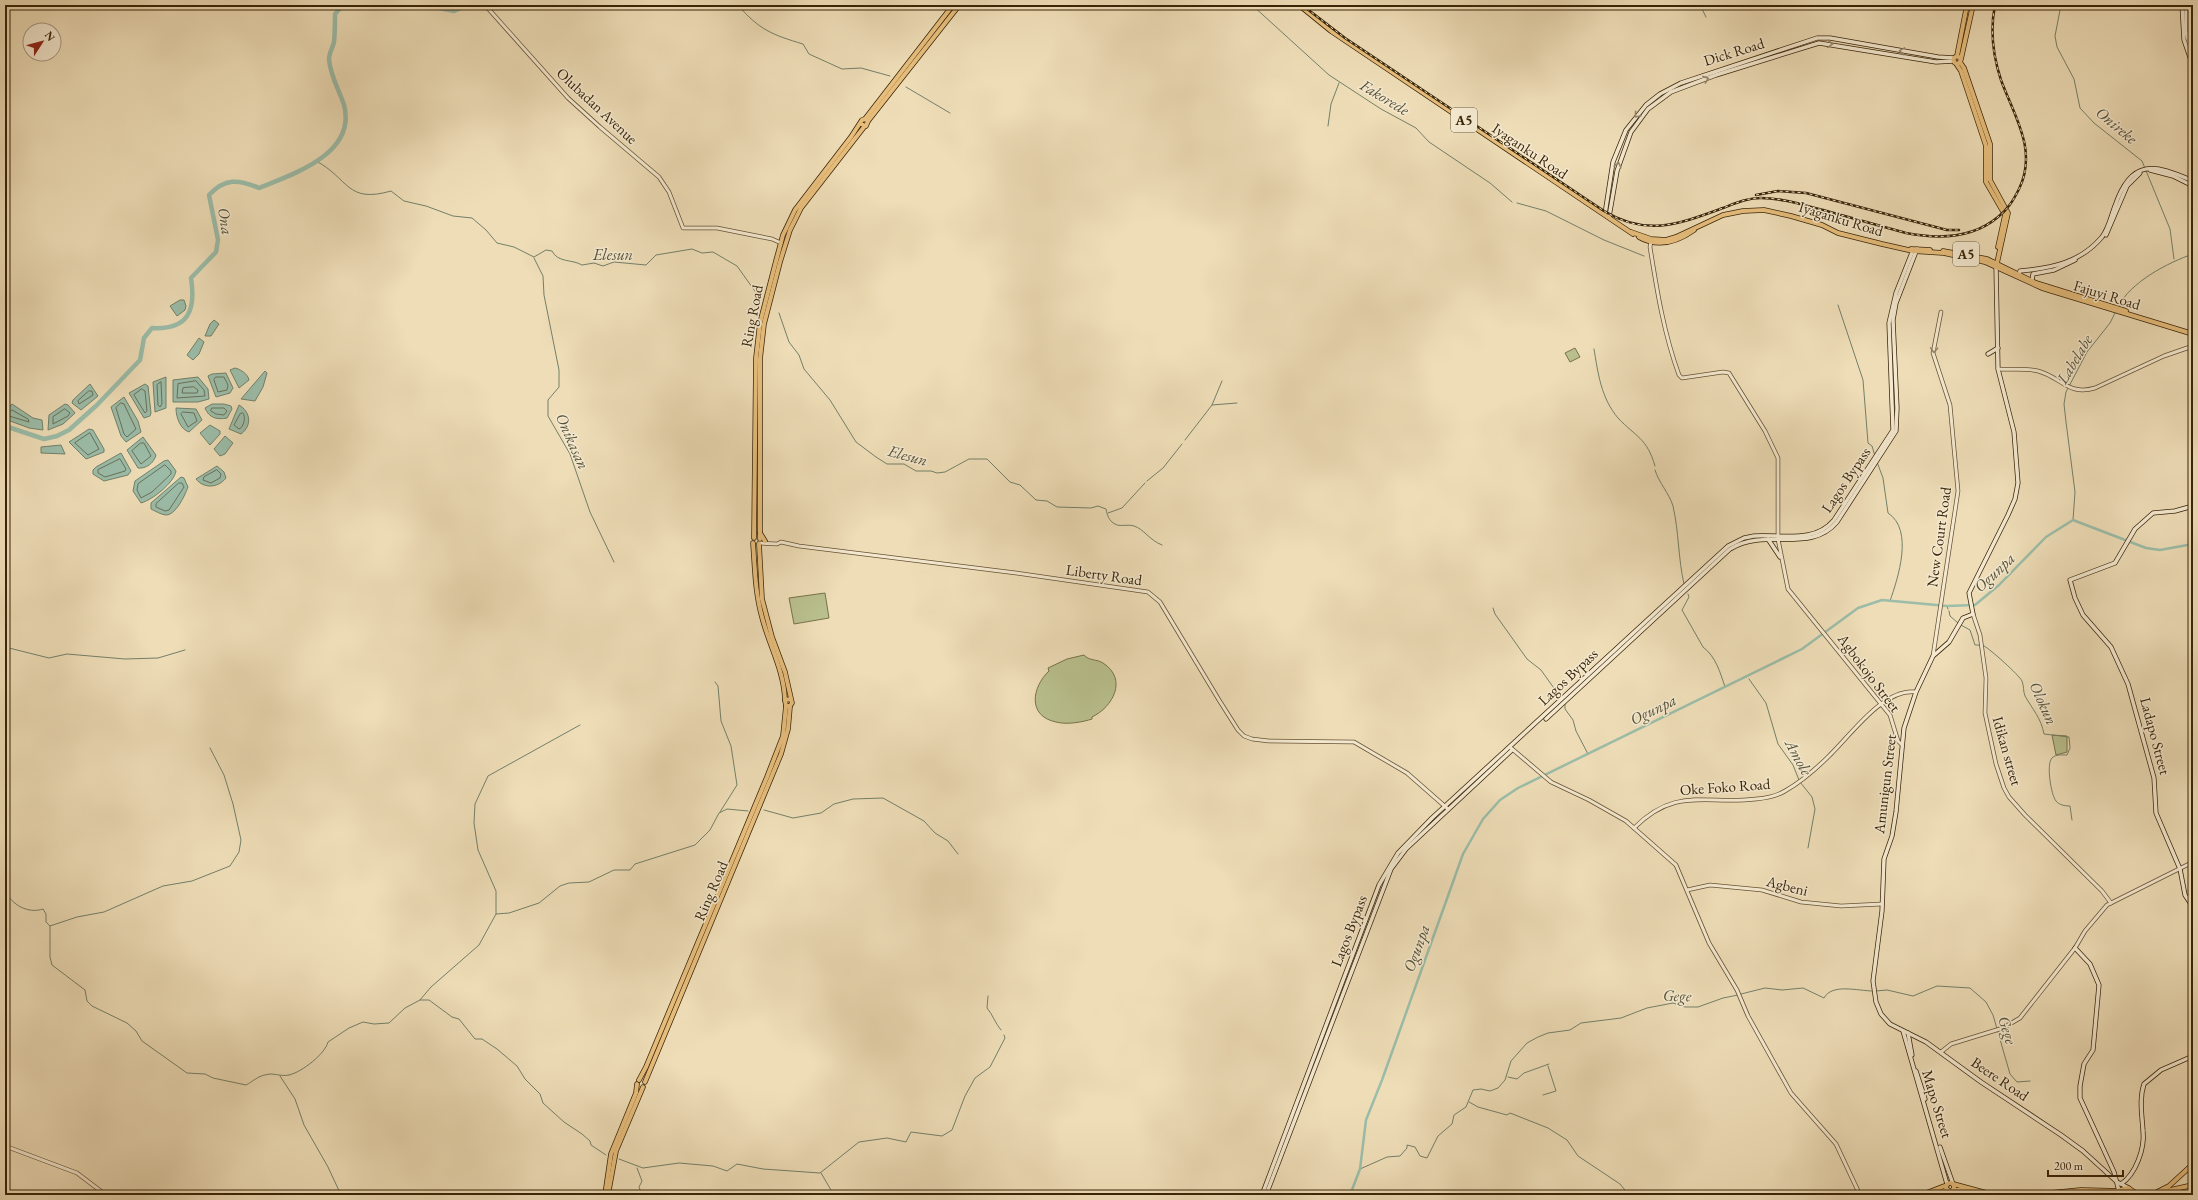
<svg xmlns="http://www.w3.org/2000/svg" width="2198" height="1200" viewBox="0 0 2198 1200" font-family="'EB Garamond',serif">
<rect width="100%" height="100%" fill="#eeddb7"/>
<filter id="stains"><feTurbulence type="fractalNoise" baseFrequency=".005" numOctaves="4"/><feColorMatrix values="0 0 0 0 .2 0 0 0 0 .09 0 0 0 0 .02 0 0 0 .5 -.17"/></filter>
<radialGradient id="worn" r=".72"><stop offset=".6" stop-color="#630" stop-opacity="0"/><stop offset="1" stop-color="#630" stop-opacity=".3"/></radialGradient>
<g fill="#b9c08e" stroke="#78724b">
<polygon points="1575,348 1580,357 1570,362 1565,353"/>
<polygon points="825,593 829,618 794,624 789,598"/>
<path d="M 1084,655 C 1089,661 1097,659 1103,663 C 1128,679 1113,707 1092,717 L 1092,719 C 1083,722 1067,725 1056,722 C 1027,716 1032,687 1049,671 L 1048,668 L 1067,659 Z"/>
<polygon points="2052,735 2067,736 2067,752 2056,755"/>
</g>
<g fill="#9bbda9" stroke="#738069">
<polygon points="180,300 184,300 186,306 185,310 177,316 170,306"/>
<polygon points="214,320 219,324 211,336 205,336 210,324"/>
<polygon points="199,338 204,342 199,354 193,360 187,355"/>
<path d="M 235,368 C 240,369 248,374 249,380 L 239,388 L 230,370 Z"/>
<polygon points="265,371 267,373 263,387 255,401 241,399"/>
<polygon points="226,373 233,388 230,393 216,397 208,376 212,374"/>
<polygon points="166,377 166,408 155,412 153,382"/>
<polygon points="198,377 208,389 209,399 198,402 173,402 173,380"/>
<polygon points="90,384 98,396 81,410 72,403 73,400"/>
<polygon points="145,384 148,386 151,413 150,416 144,418 129,393"/>
<polygon points="124,397 138,421 141,432 126,442 121,436 111,407"/>
<polygon points="12,404 33,418 42,420 43,430 29,428 5,419 5,412"/>
<polygon points="65,404 68,405 75,413 63,424 48,430 49,415"/>
<path d="M 212,404 L 224,404 L 231,406 L 232,409 L 227,418 C 217,420 209,418 205,408 Z"/>
<path d="M 239,405 C 251,412 252,426 241,434 L 229,429 Z"/>
<path d="M 176,408 L 196,409 L 202,420 L 189,432 C 180,429 176,417 176,408 Z"/>
<polygon points="210,425 220,431 220,434 210,445 200,433"/>
<polygon points="89,429 93,430 104,449 104,452 86,459 69,442"/>
<polygon points="225,436 233,443 225,454 220,456 214,449"/>
<path d="M 143,437 L 156,455 C 154,463 146,469 138,468 L 127,450 Z"/>
<polygon points="61,445 65,454 41,453 41,447"/>
<polygon points="121,453 131,471 128,475 104,481 93,474 93,470 96,467"/>
<path d="M 168,460 L 176,471 C 174,483 152,500 141,503 L 133,491 L 135,481 L 164,461 Z"/>
<path d="M 217,466 L 224,472 L 226,478 C 218,488 204,489 196,479 Z"/>
<path d="M 181,477 L 184,478 L 188,487 C 185,495 176,515 166,515 C 162,515 155,511 151,509 L 151,503 Z"/>
</g>
<g fill="none" stroke-linecap="round" stroke-linejoin="round">
<g stroke="#6a7058" stroke-width="1">
<polygon points="216,377 224,377 228,385 227,390 218,392 214,380"/>
<polygon points="196,381 204,390 205,396 177,398 178,384"/>
<polygon points="161,382 162,404 160,407 158,405 157,385"/>
<polygon points="194,387 198,390 197,393 182,393 183,388"/>
<polygon points="142,389 145,391 147,411 145,413 134,395"/>
<polygon points="89,391 92,391 93,395 79,404 78,401"/>
<polygon points="121,403 124,404 136,429 127,437 124,434 116,408"/>
<polygon points="212,408 224,408 227,411 224,415 216,414 211,411"/>
<polygon points="65,409 70,413 68,416 53,424 53,417"/>
<polygon points="12,410 28,419 29,422 9,416 8,414"/>
<polygon points="183,412 194,413 197,421 188,427 181,414"/>
<path d="M 243,413 C 246,417 244,427 239,429 L 234,425 L 240,414 Z"/>
<polygon points="90,433 99,449 88,455 75,443"/>
<polygon points="141,443 144,443 151,456 141,464 132,451"/>
<polygon points="120,459 126,469 125,471 105,477 98,473 98,470"/>
<polygon points="165,465 171,471 171,474 152,492 141,498 137,490 138,484"/>
<polygon points="217,470 221,474 220,478 211,483 203,480 204,477"/>
<polygon points="179,483 182,483 184,487 169,510 165,511 156,507 156,504"/>
</g>
<g stroke="#738069" stroke-width="1">
<path d="M 738,5 C 759,30 773,35 803,44 L 809,54 L 842,69 L 861,68 L 890,76"/>
<polyline points="1252,5 1329,75 1381,109 1416,128 1429,142 1490,183 1512,202"/>
<polyline points="1700,5 1706,17"/>
<polyline points="2061,5 2055,36 2057,47 2074,79 2080,108 2094,123 2142,161 2170,229 2174,259"/>
<polyline points="906,87 950,113"/>
<polyline points="1328,126 1331,104 1339,83"/>
<path d="M 316,161 C 349,178 346,204 391,191 L 404,201 L 426,206 L 453,216 L 472,218 L 486,230 L 497,243 L 514,247 L 534,257 L 546,250 L 552,251 C 558,263 572,259 582,265 L 594,263 L 603,266 L 614,262 L 646,265 L 656,255 L 692,249 L 702,253 L 713,252 L 737,266 L 757,294"/>
<polyline points="1517,203 1546,211 1604,240 1644,256"/>
<polyline points="534,258 543,276 544,295 559,370 559,387 548,400 548,416 570,454 590,512 614,562"/>
<polyline points="1838,305 1863,380 1868,443 1872,446 1875,456"/>
<path d="M 2118,307 C 2130,282 2169,262 2193,254"/>
<path d="M 779,313 L 789,342 L 799,355 L 804,369 L 830,400 L 856,442 L 876,457 L 887,464 L 904,464 L 916,471 L 931,471 L 937,473 L 945,472 L 969,459 L 987,459 L 1010,482 L 1020,485 L 1036,500 L 1047,501 L 1057,507 L 1091,508 L 1098,506 L 1106,509 C 1107,515 1109,521 1115,524 C 1119,527 1129,524 1134,526 C 1144,529 1149,540 1162,545"/>
<path d="M 1594,349 C 1598,373 1601,398 1618,418 C 1636,437 1647,438 1655,466"/>
<polyline points="1212,405 1237,403"/>
<polyline points="1185,440 1212,405 1222,381"/>
<path d="M 1877,462 L 1883,478 L 1888,513 C 1914,530 1898,578 1890,601"/>
<path d="M 1655,470 C 1659,483 1669,493 1673,506 C 1679,532 1678,558 1684,584"/>
<polyline points="1147,481 1163,468 1182,444"/>
<polyline points="1108,513 1122,508 1145,483"/>
<polyline points="2073,520 2075,492 2066,422 2064,404 2066,392 2087,352 2110,323 2116,311"/>
<path d="M 1688,594 L 1689,597 L 1682,610 L 1703,647 C 1716,657 1720,672 1725,687"/>
<polyline points="1947,606 1948,609"/>
<polyline points="1493,608 1495,614 1527,659 1541,670 1561,698"/>
<polyline points="1949,611 1950,616 1958,623"/>
<path d="M 1961,625 L 1970,630 L 1975,645 C 1978,645 1982,645 1984,646 C 1990,649 2019,675 2022,681 C 2024,686 2023,691 2025,696 C 2033,710 2041,718 2044,734 L 2069,737 L 2070,748 L 2067,755 C 2062,755 2056,754 2052,758 C 2046,764 2051,795 2056,801 C 2059,805 2065,806 2070,806 L 2072,820"/>
<polyline points="5,647 49,658 67,654 125,659 158,658 185,650"/>
<polyline points="1749,679 1766,703 1778,744 1793,765 1799,780"/>
<polyline points="715,682 718,686 721,721 731,746 737,785 720,812"/>
<polyline points="1565,704 1565,709 1573,720 1576,731 1588,754"/>
<polyline points="1800,782 1812,797 1815,809 1808,848"/>
<polyline points="764,810 793,818 821,813 834,804 853,799 883,798 924,821 935,833 948,841 958,854"/>
<path d="M 5,891 C 12,905 28,914 43,909 L 46,914 L 46,922 L 50,926 L 50,957 L 52,965 L 85,990 L 87,1001 L 92,1006 L 127,1023 L 136,1031 L 142,1041 L 187,1073 L 205,1074 L 213,1078 L 246,1085 C 252,1082 258,1076 265,1075 C 273,1072 280,1077 289,1075 C 302,1072 325,1054 328,1042 L 349,1028 L 363,1022 L 374,1024 L 389,1023 L 405,1008 L 420,1000 L 431,987 L 479,945 L 496,914 L 509,913 L 539,903 L 560,886 L 569,883 L 589,882 L 614,870 L 630,870 L 635,864 L 695,845 L 710,830 L 719,813 L 727,809 L 748,811"/>
<polyline points="496,914 496,891 478,850 474,823 475,804 488,776 580,725"/>
<polyline points="50,926 77,917 104,912 163,886 192,881 230,866 239,852 241,840 233,804 224,775 210,748"/>
<polyline points="1876,991 1887,990 1913,996 1937,986 1970,988 1986,1002 1993,1015 2010,1074 2017,1082 2030,1081"/>
<path d="M 1741,994 L 1765,988 L 1782,990 L 1803,988 L 1824,998 C 1832,983 1858,991 1873,991"/>
<path d="M 988,996 L 987,1008 C 993,1015 995,1023 1001,1030"/>
<polyline points="420,1000 429,1000 452,1017 459,1019 475,1039 482,1039 497,1049 517,1066 525,1079 540,1094 543,1103 564,1122 582,1134 590,1141 591,1145 606,1155"/>
<polyline points="280,1076 295,1099 304,1125 328,1167 341,1195"/>
<polyline points="1508,1077 1517,1079 1524,1073 1549,1064"/>
<polyline points="1543,1095 1556,1091 1548,1066"/>
<polyline points="1469,1102 1478,1107 1507,1115 1510,1113 1548,1128 1567,1140 1578,1156 1620,1184 1629,1195"/>
<polyline points="619,1159 643,1168 679,1163 713,1166 727,1171 737,1164 763,1169 820,1173 859,1142 887,1138 906,1142 911,1132 942,1136 952,1130 965,1096 975,1078 990,1067 1005,1038 1004,1035"/>
<polyline points="637,1168 642,1181 639,1187 642,1195"/>
<polyline points="1360,1169 1387,1157 1400,1156 1407,1148 1407,1145 1415,1147 1420,1156 1427,1158 1438,1136 1452,1124 1454,1115 1466,1107 1473,1090 1481,1089 1490,1091 1498,1088 1505,1080 1511,1061 1527,1043 1538,1037 1548,1033 1570,1030 1581,1023 1621,1018 1647,1008 1673,1003 1685,1007 1698,1007 1723,998 1738,995"/>
<polyline points="821,1173 831,1190 831,1195"/>
</g>
<polyline stroke="#9bbda9" stroke-width="2.5" points="1350,1195 1360,1169 1366,1120 1382,1080 1463,854 1483,819 1500,800 1518,788 1802,649 1858,608 1882,600 1947,606 1975,605 1999,585 2046,537 2073,520 2146,548 2160,550 2193,544"/>
<g stroke="#9bbda9" stroke-width="4.5">
<polyline points="424,5 454,11 468,5"/>
<polyline points="5,25 5,26"/>
<path d="M 5,426 L 44,439 L 57,436 L 69,430 L 97,405 L 140,360 L 144,338 L 152,328 C 189,330 196,310 191,278 L 216,252 L 218,240 L 209,195 C 225,178 238,179 259,188 C 293,174 357,154 344,105 C 339,90 330,75 329,59 C 329,53 333,47 334,42 C 335,33 335,23 335,14 L 343,5"/>
</g>
<g stroke="#665234" stroke-width="4.5">
<g id="tertiary">
<polyline points="485,5 568,98 600,127 659,177 669,192 683,228 717,228 772,239 781,243"/>
<path d="M 1651,241 L 1650,247 C 1657,291 1664,334 1679,375 L 1682,378 L 1723,372 L 1729,373 L 1765,431 L 1778,458 L 1778,539 L 1788,589 L 1890,715 L 1898,741 L 1901,744"/>
<path d="M 1998,369 C 2011,370 2026,368 2038,371 C 2061,377 2068,396 2095,388 L 2164,356 L 2193,346"/>
<polyline points="759,543 777,544 781,542 799,546 1016,573 1148,592 1160,602 1219,700 1238,730 1244,736 1252,739 1269,741 1354,742 1407,773 1448,809"/>
<polyline points="1973,614 1980,635 1986,678 1985,713 1996,764 2004,788 2009,797 2025,815 2102,891 2111,903"/>
<polyline points="1933,656 1958,491 1950,405 1933,353 1941,312"/>
<polyline points="1511,748 1551,782 1589,800 1626,821 1676,865 1709,943 1737,990 1748,1016 1791,1093 1836,1144 1860,1195"/>
<path d="M 1634,828 C 1676,786 1705,805 1756,799 C 1766,798 1777,796 1785,791 C 1801,782 1817,768 1830,755 C 1851,735 1883,688 1916,692"/>
<polyline points="1687,890 1710,885 1762,890 1801,902 1841,906 1882,904"/>
<polyline points="1941,1052 1951,1044 2003,1028 2020,1018 2075,948 2085,931 2107,905 2193,862"/>
<polyline points="5,1146 77,1173 106,1195"/>
</g>
</g>
<g stroke="#382408" stroke-width="5">
<g id="secondary">
<polyline points="2182,5 2184,40 2193,66"/>
<polyline points="2186,5 2186,32 2193,57"/>
<polyline points="2150,170 2173,176 2193,186"/>
<polyline points="1605,214 1613,162 1626,130 1646,105 1660,94 1681,83 1817,38 1830,38 1938,57 1954,58"/>
<polyline points="1609,217 1617,171 1631,132 1648,109 1671,92 1716,75 1819,43 1936,62 1954,61"/>
<polyline points="2106,235 2127,186 2140,173"/>
<polyline points="1996,266 1998,369 2014,432 2018,483 2015,499 2008,515 1969,593 1973,614 1963,618 1949,642 1933,656 1916,692 1904,728 1896,812 1892,836 1884,859 1882,911 1873,981 1876,1002 1881,1014 1890,1024 1926,1042 1981,1082 2061,1135 2083,1151 2117,1182 2129,1188"/>
<path d="M 2019,274 L 2020,271 C 2052,268 2080,263 2102,237 C 2109,228 2111,216 2115,206 C 2131,158 2154,164 2193,181"/>
<polyline points="2032,280 2033,274 2054,270 2075,260"/>
<polyline points="1988,354 1998,348"/>
<polyline points="2193,506 2175,511 2153,513 2135,529 2115,563 2070,580 2075,598 2083,615 2111,647 2128,684 2154,778 2156,813 2180,869 2185,895 2193,907"/>
<polyline points="1768,539 1780,557"/>
<path d="M 1546,719 L 1730,549 C 1767,527 1810,554 1837,522 L 1896,431 L 1897,408 L 1893,320 L 1896,303 L 1917,249"/>
<polyline points="2075,948 2090,964 2099,985 2093,1050 2084,1064 2080,1086 2080,1098 2114,1172 2119,1191"/>
<polyline points="1903,1031 1947,1184"/>
<polyline points="1908,1033 1912,1055"/>
<polyline points="1916,1071 1925,1099"/>
<polyline points="1940,1147 1953,1184"/>
<path d="M 2121,1184 C 2136,1174 2145,1148 2143,1131 C 2142,1115 2139,1099 2144,1084 L 2161,1070 L 2193,1056"/>
<path d="M 1262,1195 L 1379,885 L 1398,853 L 1432,818 L 1728,546 L 1744,538 L 1754,536 C 1781,534 1814,544 1834,520 L 1893,430 L 1889,323 L 1896,293 L 1913,250"/>
<polyline points="1266,1195 1391,869 1406,849 1512,750"/>
</g>
</g>
<g stroke="#382408" stroke-width="5.5">
<g id="primary">
<polyline points="1957,56 1967,5"/>
<circle cx="1957" cy="60" r="3.5"/>
<polyline points="1961,59 1973,5"/>
<polyline points="1960,62 1964,68 1990,144 1990,180 2008,213 1997,263"/>
<polyline points="1957,65 1961,71 1986,146 1986,182 2005,215 1998,247"/>
<polyline points="865,119 953,5"/>
<polyline points="868,121 957,8"/>
<polyline points="760,533 765,541"/>
<polyline points="754,538 756,358 760,323 776,261 783,235 795,210 851,137 862,120 865,119 868,121 866,126 861,124"/>
<polyline points="760,539 760,359 764,324 780,262 790,230 801,208 864,127"/>
<path d="M 753,543 C 755,568 755,592 762,617 C 769,645 784,670 785,700"/>
<polyline points="759,544 762,599 772,637 785,672 792,703 790,706 786,706 785,700 791,699"/>
<polyline points="639,1080 646,1067 767,777 783,736 786,706"/>
<polyline points="645,1082 781,754 788,729 790,706"/>
<polyline points="605,1195 611,1154 636,1093 637,1084"/>
<polyline points="608,1195 616,1151 643,1087"/>
</g>
</g>
<g stroke="#382408" stroke-width="5.5">
<g id="trunk">
<polyline points="1299,5 1331,31 1633,234"/>
<polyline points="1631,232 1651,239 1666,240 1676,237 1723,215 1743,211 1764,210 1791,216 1822,225 1838,233 1882,244 1913,251 1944,253 1985,262 2042,288 2193,334"/>
<path d="M 1639,237 C 1658,248 1677,242 1694,230"/>
<polyline points="1911,249 1930,250"/>
<polyline points="1943,251 1987,259 2036,283 2126,311"/>
<circle cx="1950" cy="1187" r="4"/>
<polyline points="1953,1184 1994,1195"/>
<polyline points="1953,1190 1964,1190 1983,1195"/>
<polyline points="2157,1192 2169,1186 2193,1164"/>
<polyline points="1930,1194 1948,1190"/>
<polyline points="2099,1194 2108,1195"/>
<polyline points="1921,1195 1947,1185"/>
<polyline points="2030,1195 2081,1190 2119,1191"/>
<polyline points="2118,1195 2120,1190 2128,1188 2136,1193 2148,1195 2193,1185"/>
</g>
</g>
<use href="#tertiary" stroke="#f4e9d0" stroke-width="3"/>
<use href="#secondary" stroke="#f4e9d0" stroke-width="3.5"/>
<use href="#primary" stroke="#e7be7c" stroke-width="4"/>
<use href="#trunk" stroke="#e7be7c" stroke-width="4"/>
<g stroke="#382408" stroke-width="2.5">
<g id="rail">
<path d="M 1302,5 L 1345,38 L 1604,211 C 1647,237 1679,224 1723,208 C 1736,203 1747,198 1761,198 C 1782,198 1803,205 1823,210 C 1851,218 1878,225 1906,233 C 1937,239 1972,239 1998,217 C 2008,209 2013,201 2019,189 C 2038,150 2014,116 2001,80 C 1993,56 1990,30 1995,5"/>
<polyline points="1756,195 1778,191 1806,193 1947,230 1959,230"/>
</g>
</g>
<use href="#rail" stroke="#f4e9d0" stroke-width="1" stroke-dasharray="3" stroke-linecap="butt"/>
</g>
<defs><path id="oneway-chevron" d="M-2-3.5L2.5 0L-2 3.5" fill="none" stroke-width="1.6" stroke-linecap="round" stroke-linejoin="round"/></defs>
<g stroke="#96866c">
<use href="#oneway-chevron" transform="translate(1830 44) rotate(4)"/>
<use href="#oneway-chevron" transform="translate(1902 51) rotate(-171)"/>
<use href="#oneway-chevron" transform="translate(1706 79) rotate(-20)"/>
<use href="#oneway-chevron" transform="translate(1637 115) rotate(130)"/>
<use href="#oneway-chevron" transform="translate(1618 165) rotate(-76)"/>
<use href="#oneway-chevron" transform="translate(1934 350) rotate(93)"/>
</g>
<g text-anchor="middle" stroke-width="3" stroke-linejoin="round" paint-order="stroke">
<g fill="#f4e9d0" stroke="#705f44" stroke-width="1">
<rect x="1451" y="108" width="26" height="24" rx="3"/>
<rect x="1953" y="242" width="26" height="24" rx="3"/>
</g>
<g font-size="14" font-weight="bold" fill="#382408">
<text x="1464" y="125">A5</text>
<text x="1966" y="259">A5</text>
</g>
<g font-size="15" fill="#382408" stroke="#f4e9d0">
<text transform="translate(1734 52) rotate(-17)" y="5">Dick Road</text>
<text transform="translate(597 106) rotate(43)" y="5">Olubadan Avenue</text>
<text transform="translate(1530 151) rotate(34)" y="5">Iyaganku Road</text>
<text transform="translate(1841 219) rotate(17)" y="5">Iyaganku Road</text>
<text transform="translate(2107 295) rotate(17)" y="5">Fajuyi Road</text>
<text transform="translate(752 316) rotate(-79)" y="5">Ring Road</text>
<text transform="translate(1846 480) rotate(-56)" y="5">Lagos Bypass</text>
<text transform="translate(1939 537) rotate(-82)" y="5">New Court Road</text>
<text transform="translate(1104 575) rotate(8)" y="5">Liberty Road</text>
<text transform="translate(1869 673) rotate(53)" y="5">Agbokojo Street</text>
<text transform="translate(1568 677) rotate(-43)" y="5">Lagos Bypass</text>
<text transform="translate(2155 736) rotate(75)" y="5">Ladapo Street</text>
<text transform="translate(2007 751) rotate(74)" y="5">Idikan street</text>
<text transform="translate(1885 784) rotate(-83)" y="5">Amunigun Street</text>
<text transform="translate(1725 787) rotate(-4)" y="5">Oke Foko Road</text>
<text transform="translate(1787 886) rotate(14)" y="5">Agbeni</text>
<text transform="translate(711 891) rotate(-67)" y="5">Ring Road</text>
<text transform="translate(1349 931) rotate(-69)" y="5">Lagos Bypass</text>
<text transform="translate(2000 1079) rotate(34)" y="5">Beere Road</text>
<text transform="translate(1937 1104) rotate(73)" y="5">Mapo Street</text>
</g>
<g font-size="16" font-style="italic" fill="#565238" stroke="#f4e9d0">
<text transform="translate(1385 97) rotate(31)" y="6">Fakorede</text>
<text transform="translate(2117 125) rotate(40)" y="6">Onireke</text>
<text transform="translate(226 221) rotate(81)" y="6">Ona</text>
<text x="613" y="260">Elesun</text>
<text transform="translate(2074 359) rotate(-59)" y="6">Labelabe</text>
<text transform="translate(573 441) rotate(66)" y="6">Onikasan</text>
<text transform="translate(908 455) rotate(15)" y="6">Elesun</text>
<text transform="translate(1994 572) rotate(-43)" y="6">Ogunpa</text>
<text transform="translate(2044 703) rotate(66)" y="6">Olokun</text>
<text transform="translate(1653 709) rotate(-26)" y="6">Ogunpa</text>
<text transform="translate(1799 757) rotate(61)" y="6">Amole</text>
<text transform="translate(1416 948) rotate(-70)" y="6">Ogunpa</text>
<text transform="translate(1677 995) rotate(1)" y="6">Gege</text>
<text transform="translate(2008 1030) rotate(73)" y="6">Gege</text>
</g>
</g>
<rect width="2198" height="1200" fill="none" stroke="#eeddb7" stroke-width="20"/>
<rect x="6" y="6" width="2186" height="1188" fill="none" stroke="#382408" stroke-width="2"/>
<rect x="10" y="10" width="2178" height="1180" fill="none" stroke="#382408"/>
<g transform="translate(42 42) rotate(54)"><circle r="19" fill="#f4e9d0" stroke="#a99a80"/>
<path d="M0-3L7 15L0 10L-7 15Z" fill="#8f2418"/>
<text y="-6" font-size="11" font-weight="bold" text-anchor="middle" fill="#382408">N</text>
</g>
<path d="M2048 1170v6h75v-6" fill="none" stroke="#382408" stroke-width="2"/>
<text x="2054" y="1170" font-size="12" fill="#382408" stroke="#f4e9d0" stroke-width="3" paint-order="stroke">200 m</text>
<rect width="100%" height="100%" filter="url(#stains)"/>
<rect width="100%" height="100%" fill="url(#worn)"/>
</svg>
